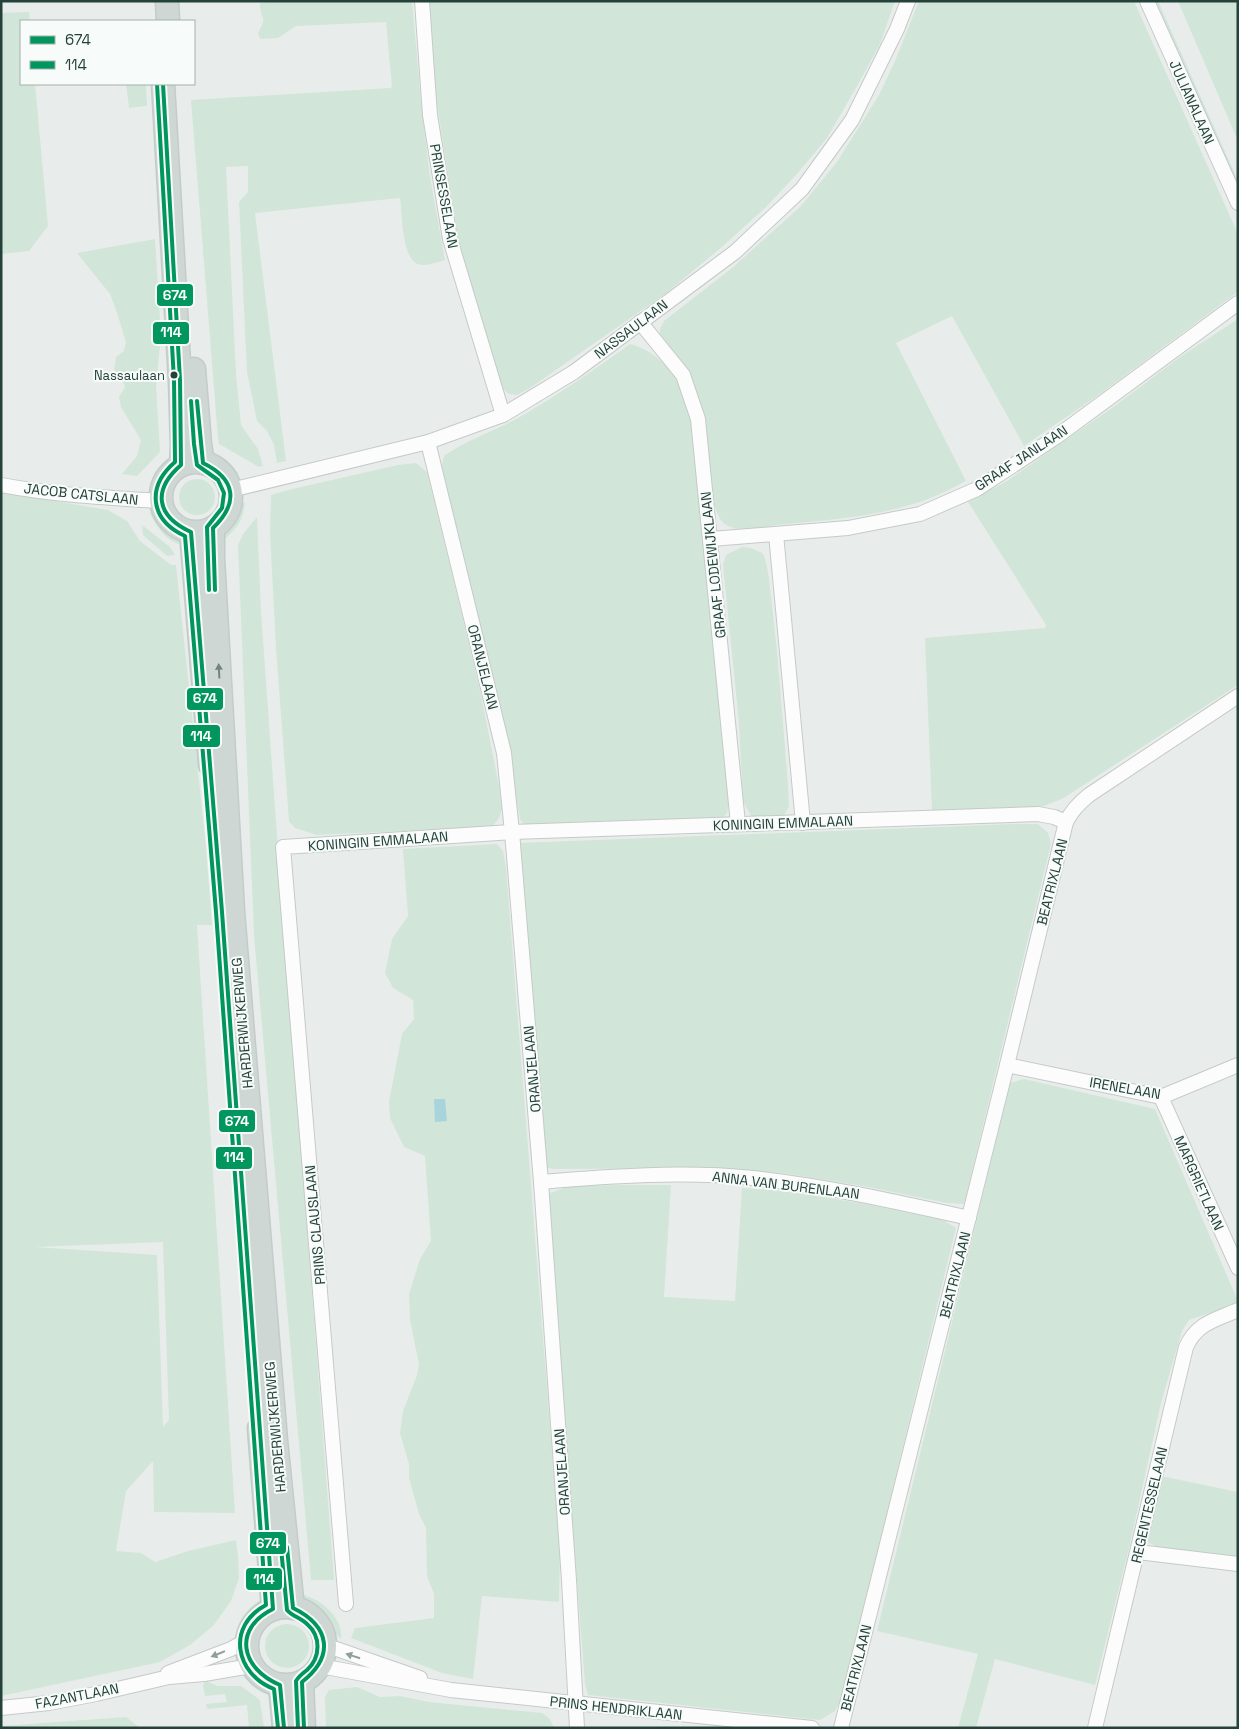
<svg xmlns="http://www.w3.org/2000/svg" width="1239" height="1729" viewBox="0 0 1239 1729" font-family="'Space Grotesk',sans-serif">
<rect width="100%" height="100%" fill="#e8edeb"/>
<g fill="#d1e6d8" fill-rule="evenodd">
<path d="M 271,1 L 412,1 L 421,101 L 430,177 L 445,260 C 437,262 426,267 418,264 C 402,259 402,213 400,198 L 255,213 L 286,461 L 277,463 L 274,445 L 267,431 L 257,421 L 247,372 L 239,202 L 248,192 L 248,166 L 226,167 L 236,374 L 241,425 L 258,449 L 263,466 L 259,467 L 219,444 L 218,438 L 191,100 L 390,88 L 392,87 L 386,22 L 296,26 L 278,38 L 260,39 L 258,33 C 269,13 259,19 260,3 Z"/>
<polygon points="428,1 895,1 880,44 856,88 827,138 796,175 766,207 723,246 665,294 530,388 517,395 509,394 501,388 464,267 458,239 435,91"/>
<path d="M 919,1 L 1134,1 L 1238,234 L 1238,292 L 1097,396 L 1024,446 L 952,316 L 896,343 L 966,481 C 954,487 941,494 928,499 C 879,517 829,520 777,525 C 766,527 738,532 728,526 C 719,521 717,513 714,504 L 701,407 L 692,385 L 659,337 L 660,329 L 664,321 L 732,268 L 800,207 L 837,162 L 879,95 L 895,61 Z"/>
<polygon points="1156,1 1158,1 1238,181 1238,187"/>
<polygon points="1178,1 1238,1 1238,141"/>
<polygon points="29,12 30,21 21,21 21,84 35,84 48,226 29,251 1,254 1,13"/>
<polygon points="126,84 146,84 147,106 129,108"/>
<polygon points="155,239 161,335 156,386 160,452 137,476 122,474 137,456 141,440 121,407 119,397 125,387 123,380 114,370 116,357 124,351 126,342 116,310 110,294 77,253"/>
<polygon points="1238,319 1238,685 1062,799 1041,807 932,811 925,638 1045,628 1046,625 968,502 1007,481 1116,405 1180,357"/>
<path d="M 630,344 C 655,350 676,372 685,396 C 688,404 689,413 692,422 L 723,722 L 729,803 L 727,813 L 721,819 L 525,826 L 520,819 L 507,741 L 444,480 L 442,465 L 444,456 C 468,439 495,431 520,417 C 558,395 594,370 630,344 Z"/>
<path d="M 207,450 C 222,456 231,461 239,475 C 222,474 213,465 207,450 Z"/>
<polygon points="416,463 427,472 480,690 499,786 502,809 499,818 492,827 317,835 295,828 289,821 276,648 270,533 271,495 288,490 398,465"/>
<circle cx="197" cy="497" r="18"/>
<path d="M 1,492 L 108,510 L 127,521 L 140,541 L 171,565 L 176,565 L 206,847 L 212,925 L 197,925 L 235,1513 L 154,1512 L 153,1461 L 126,1491 L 116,1551 L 141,1553 L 155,1562 L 188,1551 L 236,1540 L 238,1556 L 239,1578 L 231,1601 L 213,1626 L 190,1645 L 160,1662 L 1,1696 ZM 163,1242 L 169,1420 L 163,1427 L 157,1255 L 35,1247 Z"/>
<path d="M 245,502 C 244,520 236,530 222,541 C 220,525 232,508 245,502 Z"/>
<path d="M 149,512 C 164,519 179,529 185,545 C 167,544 157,527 149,512 Z"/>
<polygon points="257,517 261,611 276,822 334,1580 311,1580 254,935 238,545 243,534"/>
<polygon points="142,525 170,547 175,555 167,556 143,535"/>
<polygon points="742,547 751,548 762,553 765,558 769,578 777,651 788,784 789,806 784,816 752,818 743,801 739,723 723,565 726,555"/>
<polygon points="1014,824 1038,824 1048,833 1051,844 964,1204 947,1203 868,1187 789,1174 724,1168 554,1169 544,1167 519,843"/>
<polygon points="497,844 503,851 506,868 560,1553 559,1602 482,1596 473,1679 442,1673 351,1638 355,1628 434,1618 434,1594 427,1576 426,1528 419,1514 409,1478 409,1464 400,1433 403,1411 417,1375 419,1364 410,1320 409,1294 420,1259 431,1241 425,1156 404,1147 390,1118 389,1102 402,1034 414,1019 413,1000 393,988 385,973 392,939 408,916 403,849"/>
<polygon points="1024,1079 1155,1109 1238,1301 1231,1306 1189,1320 1182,1331 1161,1403 1130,1544 1095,1685 995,1659 976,1728 958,1728 978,1654 877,1631 1010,1083"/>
<polygon points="621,1185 671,1185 664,1297 735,1301 742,1188 787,1191 865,1204 943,1220 956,1228 842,1698 835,1711 820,1720 588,1695 585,1684 547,1194 569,1186"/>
<polygon points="1161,1476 1238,1492 1238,1557 1157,1547 1146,1541"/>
<path d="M 298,1594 C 318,1596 344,1617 341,1639 Z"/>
<path d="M 260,1600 C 258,1616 247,1633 234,1642 C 236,1623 244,1611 260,1600 Z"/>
<circle cx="287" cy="1646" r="22"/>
<path d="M 241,1672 C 256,1672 268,1684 274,1696 C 260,1694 249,1685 241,1672 Z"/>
<polygon points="205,1680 217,1686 241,1686 260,1700 264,1728 249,1728 247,1705 207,1709 206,1704 227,1702 225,1694 205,1696 203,1686"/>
<polygon points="357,1687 380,1697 400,1696 429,1702 542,1713 550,1719 554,1728 326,1728 325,1697 329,1690"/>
<polygon points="126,1717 140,1728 1,1728 1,1726"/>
</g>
<polygon fill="#a9d4db" points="434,1099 445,1099 447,1121 435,1122"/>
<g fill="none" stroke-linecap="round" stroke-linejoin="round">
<g stroke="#c5cac8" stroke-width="16">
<g id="street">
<polyline points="422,1 430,115 450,239 503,415"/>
<polyline points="1147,1 1238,203"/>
<polyline points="640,322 683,375 698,419 738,824"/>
<polyline points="428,442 504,753 512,832 541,1182 569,1580 577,1728"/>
<path d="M 1,485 C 54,495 108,498 161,501"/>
<polyline points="231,490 428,442 503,415 574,372 735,252 802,189 852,120 897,29 908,1"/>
<polyline points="776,534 803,823"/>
<polyline points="711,539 848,528 920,514 977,489 1056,437 1238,303"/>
<polyline points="1007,1065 1161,1097 1238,1065"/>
<polyline points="1161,1097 1238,1268"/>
<path d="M 541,1182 C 612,1176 683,1171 753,1178 C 826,1186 897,1202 969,1218"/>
<polyline points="1138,1552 1238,1564"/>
<polyline points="346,1604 283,847 512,832 1038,814 1054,817 1066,822"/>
<polyline points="325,1645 420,1678"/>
<polyline points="320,1666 451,1690 812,1728"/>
<polyline points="168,1673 231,1649 247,1640"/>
<polyline points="1,1708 49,1703 96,1694 169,1677 204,1674 251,1666"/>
<path d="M 841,1728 L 1007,1065 L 1066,822 C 1072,810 1079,803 1089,795 L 1238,696"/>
<path d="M 1095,1728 L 1186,1347 C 1197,1323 1215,1320 1238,1310"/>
</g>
</g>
<g stroke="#c3ccc9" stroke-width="25">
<g id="primary">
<polyline points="167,1 168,21"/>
<polyline points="163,84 180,380 182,446 181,465"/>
<polyline points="194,369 200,444 203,463"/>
<circle cx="196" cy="497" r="35"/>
<polyline points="213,528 213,558 233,911 276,1440 293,1608"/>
<polyline points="191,532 210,765"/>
<polyline points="259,1428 273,1609"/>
<circle cx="286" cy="1646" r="39"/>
<polyline points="302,1682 304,1728"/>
<polyline points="280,1685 284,1728"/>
</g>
</g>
<use href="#street" stroke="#fcfcfc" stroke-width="14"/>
<use href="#primary" stroke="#cfd7d5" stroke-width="22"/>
<g stroke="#f7fbf9" stroke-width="8">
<g id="bus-1">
<path d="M 163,84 L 180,380 L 181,465 C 152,490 156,516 191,532 L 222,912 L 273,1609 C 232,1629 241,1669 280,1685 L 284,1728"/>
<path d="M 197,401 L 203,463 C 236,479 239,503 213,528 L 215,590"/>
<path d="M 287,1547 L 293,1608 C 330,1626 335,1656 302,1682 L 304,1728"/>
</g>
</g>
<g stroke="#f7fbf9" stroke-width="8">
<g id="bus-2">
<path d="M 157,84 L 174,380 L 175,462 C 146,487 150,520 185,536 L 216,912 L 266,1605 C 226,1626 235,1674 274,1689 L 278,1728"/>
<polyline points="191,401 194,444 197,465 218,480 224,493 222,508 207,527 209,590"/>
<path d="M 281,1548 L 287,1610 C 292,1616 301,1618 307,1624 C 321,1636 321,1657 307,1670 C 303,1673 299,1676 296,1681 L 298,1728"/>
</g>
</g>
<use href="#bus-1" stroke="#00965e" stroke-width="4"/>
<use href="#bus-2" stroke="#00965e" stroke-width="4"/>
</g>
<defs><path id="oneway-solid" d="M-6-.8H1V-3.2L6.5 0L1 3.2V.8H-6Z" transform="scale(1.25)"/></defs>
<use fill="#718580" href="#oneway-solid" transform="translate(219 671) rotate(-93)"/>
<g fill="#909f9b">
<use href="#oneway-solid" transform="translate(218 1654) rotate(158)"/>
<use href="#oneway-solid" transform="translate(353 1656) rotate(-162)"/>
</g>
<circle fill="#24423a" stroke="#f7fbf9" stroke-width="2" cx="174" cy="375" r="4.5"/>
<g text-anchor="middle" stroke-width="4" stroke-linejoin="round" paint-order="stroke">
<g font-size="13" fill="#24423a" stroke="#f7fbf9" text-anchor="end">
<text x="165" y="380">Nassaulaan</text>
</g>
<g font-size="14" fill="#24423a" stroke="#f7fbf9">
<text transform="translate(1192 102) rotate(66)" y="5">JULIANALAAN</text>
<text transform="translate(444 196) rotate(80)" y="5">PRINSESSELAAN</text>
<text transform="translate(631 329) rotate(-37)" y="5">NASSAULAAN</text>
<text transform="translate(1021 458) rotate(-33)" y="5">GRAAF JANLAAN</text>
<text transform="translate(81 494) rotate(6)" y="5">JACOB CATSLAAN</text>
<text transform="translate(713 565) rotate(-96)" y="5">GRAAF LODEWIJKLAAN</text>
<text transform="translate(483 667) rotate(76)" y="5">ORANJELAAN</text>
<text transform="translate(783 823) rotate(-2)" y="5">KONINGIN EMMALAAN</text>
<text transform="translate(378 841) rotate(-4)" y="5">KONINGIN EMMALAAN</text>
<text transform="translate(1052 882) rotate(-76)" y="5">BEATRIXLAAN</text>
<text transform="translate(242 1023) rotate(-95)" y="5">HARDERWIJKERWEG</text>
<text transform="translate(532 1069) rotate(-95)" y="5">ORANJELAAN</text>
<text transform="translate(1125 1088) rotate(10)" y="5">IRENELAAN</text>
<text transform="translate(1199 1183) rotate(66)" y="5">MARGRIETLAAN</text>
<text transform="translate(786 1185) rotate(7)" y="5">ANNA VAN BURENLAAN</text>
<text transform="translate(315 1225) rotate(-95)" y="5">PRINS CLAUSLAAN</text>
<text transform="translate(955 1275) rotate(-76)" y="5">BEATRIXLAAN</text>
<text transform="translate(275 1427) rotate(-95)" y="5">HARDERWIJKERWEG</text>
<text transform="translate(562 1472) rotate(-94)" y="5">ORANJELAAN</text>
<text transform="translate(1149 1505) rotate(-77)" y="5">REGENTESSELAAN</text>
<text transform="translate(856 1668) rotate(-76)" y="5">BEATRIXLAAN</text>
<text transform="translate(77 1696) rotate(-11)" y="5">FAZANTLAAN</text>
<text transform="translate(616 1708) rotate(6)" y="5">PRINS HENDRIKLAAN</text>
</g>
</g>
<g stroke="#f7fbf9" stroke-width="2">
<rect x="156" y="283" width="38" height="24" rx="5" fill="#00965e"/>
<rect x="152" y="321" width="38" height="24" rx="5" fill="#00965e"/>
<rect x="186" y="687" width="38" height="24" rx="5" fill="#00965e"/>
<rect x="182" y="724" width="39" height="24" rx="5" fill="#00965e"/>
<rect x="218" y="1109" width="38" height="24" rx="5" fill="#00965e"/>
<rect x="215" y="1146" width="38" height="24" rx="5" fill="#00965e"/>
<rect x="249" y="1531" width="38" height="24" rx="5" fill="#00965e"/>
<rect x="245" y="1567" width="38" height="24" rx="5" fill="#00965e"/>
</g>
<g font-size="14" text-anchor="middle" font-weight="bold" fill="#fff">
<text x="175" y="300">674</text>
<text x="171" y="337">114</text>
<text x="205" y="703">674</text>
<text x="201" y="741">114</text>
<text x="237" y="1126">674</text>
<text x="234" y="1162">114</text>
<text x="268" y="1548">674</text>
<text x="264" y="1584">114</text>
</g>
<rect width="1239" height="1729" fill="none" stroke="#24423a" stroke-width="5"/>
<rect x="20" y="20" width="175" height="65" fill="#f7fbf9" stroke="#a3b1ad"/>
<rect x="30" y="36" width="25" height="8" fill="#00965e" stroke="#a3b1ad"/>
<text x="65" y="45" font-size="15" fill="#24423a">674</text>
<rect x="30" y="61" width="25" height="8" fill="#00965e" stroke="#a3b1ad"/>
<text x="65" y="70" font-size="15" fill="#24423a">114</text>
</svg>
